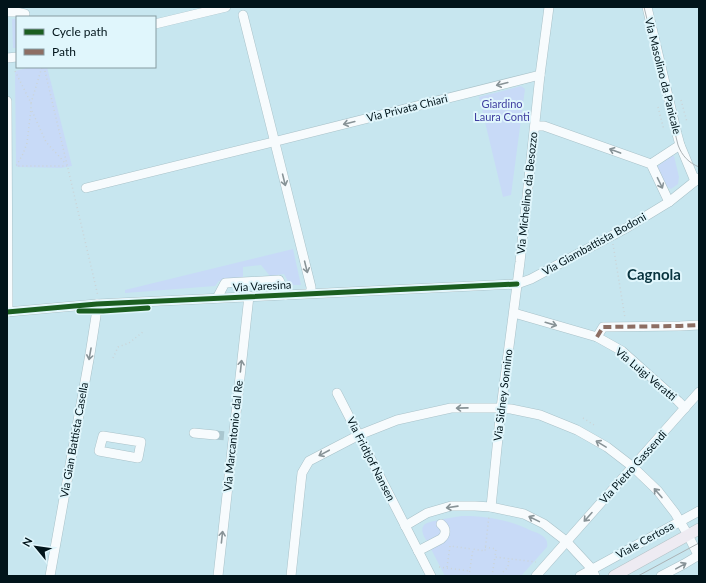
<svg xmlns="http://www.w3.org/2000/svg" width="706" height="583" viewBox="0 0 706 583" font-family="Lato,sans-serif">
<rect width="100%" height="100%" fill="#c7e6ef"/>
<g fill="#c8daf7">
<polygon points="12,19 17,19 17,48 13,48"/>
<polygon points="31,67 47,67 72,166 61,168 18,167 16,166 15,71"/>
<polygon points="521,86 525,89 511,195 503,197 479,97"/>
<polygon points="671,156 674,156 679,177 678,184 671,189 666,186 657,170 658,166"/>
<polygon points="293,249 301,285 290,285 284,274 270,276 261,265 243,267 243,277 219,281 215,286 125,293 125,290"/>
<path d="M 462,516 C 487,516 510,520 532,531 C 540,534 549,537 547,547 L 521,576 L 445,576 L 431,549 L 437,545 L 433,538 L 427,541 C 424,537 420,530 424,525 C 427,521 456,517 462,516 Z"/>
</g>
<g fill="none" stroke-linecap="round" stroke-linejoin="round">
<polyline stroke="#a9c6cf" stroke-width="9" stroke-dasharray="9 4.5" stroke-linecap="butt" points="215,435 226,436"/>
<g stroke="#a9c2c9" stroke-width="10">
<g id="minor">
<polyline points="647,7 677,134 680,145 695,181"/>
<polyline points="7,12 16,12 25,14"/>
<polyline points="243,15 311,287 311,293"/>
<polyline points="155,24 226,7"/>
<polyline points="7,58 17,57"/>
<polyline points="7,101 8,312"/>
<polyline points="535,126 544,126 651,164 669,202"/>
<polyline points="651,164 680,145"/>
<polyline points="86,188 269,143 540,75"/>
<polyline points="217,298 225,283 279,280 286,295"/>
<polyline points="7,312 97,304 517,284 531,279 628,227 669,202 699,178"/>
<polyline points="514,313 597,337 622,351 678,401 685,408"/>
<polyline points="597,337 603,327 680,326 699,325"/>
<polyline points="337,393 431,576"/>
<polyline points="194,433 215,435"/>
<polygon points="103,436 141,442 138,458 99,451"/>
<polyline points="491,507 501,408 520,262 540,75 549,7"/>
<polyline points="405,526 427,513 451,506 475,506 491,507 524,514 544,524 566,541 592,569 595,576"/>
<path d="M 418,551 L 441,539 C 446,535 447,529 441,524"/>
<polyline points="50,576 90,354 96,316 97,304"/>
<polyline points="218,576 249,296"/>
<polyline points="291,576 302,473 309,461 359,435 397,420 451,408 501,408 511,409 540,415 577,430 607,447 633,467 658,491 675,513 688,535 699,557"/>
<polyline points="536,576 699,392"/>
<polyline points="580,576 699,511"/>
<polyline points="661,576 684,564 699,555"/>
</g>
</g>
<g stroke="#b4c3c7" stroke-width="12">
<polyline id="major" points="614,576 699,529"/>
</g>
<g stroke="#cbd4d7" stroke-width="1.5" stroke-dasharray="1 3" stroke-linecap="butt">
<polyline points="44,67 98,296"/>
<polyline points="15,71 31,103 31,109 27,143 23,154 16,166 67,166"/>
<polyline points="681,100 687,122"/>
<polyline points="31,103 42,67"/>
<polyline points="658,107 664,130"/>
<polyline points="32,111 46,142 66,164"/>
<polyline points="613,244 625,318"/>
<polyline points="113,358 118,347 129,343 144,331"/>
<polyline points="583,418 594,425"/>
<polyline points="485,547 496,549 495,557 536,562"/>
<polyline points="439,567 470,571"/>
<polyline points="447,567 450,546 472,549"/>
<polyline points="469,576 473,549 485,551 489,516"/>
<polyline points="492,576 495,557"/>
<polyline points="503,576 503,572 508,567 509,558"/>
</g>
<use href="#minor" stroke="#f7fbfd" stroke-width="9"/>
<use href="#major" stroke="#eeebf2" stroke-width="11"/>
<g stroke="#abb2b5" stroke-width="1">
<path d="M 644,7 L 678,145 C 682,156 689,163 699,167"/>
<polyline points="638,576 699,543"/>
</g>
<polyline stroke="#8d6e63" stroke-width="4" stroke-dasharray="8 4" stroke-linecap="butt" points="597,337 603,327 680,326 699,325"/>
<g stroke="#e0f6fc" stroke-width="8">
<g id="cycleway">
<polyline points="79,311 103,311 148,308"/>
<polyline points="7,312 97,304 517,284"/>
</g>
</g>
<use href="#cycleway" stroke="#1b5e20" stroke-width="5"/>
</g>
<defs><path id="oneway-shaft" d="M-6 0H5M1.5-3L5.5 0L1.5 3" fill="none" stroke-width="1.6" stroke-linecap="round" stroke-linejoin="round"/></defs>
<g stroke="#889397">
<use href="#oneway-shaft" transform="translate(502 84) rotate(166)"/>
<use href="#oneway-shaft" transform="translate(349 123) rotate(166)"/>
<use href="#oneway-shaft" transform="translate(615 151) rotate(-160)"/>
<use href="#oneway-shaft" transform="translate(284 180) rotate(76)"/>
<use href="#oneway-shaft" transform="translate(660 183) rotate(64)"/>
<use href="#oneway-shaft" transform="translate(306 267) rotate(76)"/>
<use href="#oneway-shaft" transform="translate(551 324) rotate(16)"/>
<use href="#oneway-shaft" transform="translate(90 354) rotate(100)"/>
<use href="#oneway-shaft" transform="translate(241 366) rotate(-84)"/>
<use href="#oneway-shaft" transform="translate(462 408) rotate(179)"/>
<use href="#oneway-shaft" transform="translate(601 444) rotate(-149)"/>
<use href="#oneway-shaft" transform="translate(324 453) rotate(152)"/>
<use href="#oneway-shaft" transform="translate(658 493) rotate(-131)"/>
<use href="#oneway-shaft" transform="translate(452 507) rotate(172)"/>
<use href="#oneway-shaft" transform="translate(588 517) rotate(132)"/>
<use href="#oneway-shaft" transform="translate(534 519) rotate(-154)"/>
<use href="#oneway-shaft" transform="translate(222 537) rotate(-84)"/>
<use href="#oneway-shaft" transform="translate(681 566) rotate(-29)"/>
</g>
<g text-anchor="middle" stroke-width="4" stroke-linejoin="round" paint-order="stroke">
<g font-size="11" fill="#01141a" stroke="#e0f6fc">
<text transform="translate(663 76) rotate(76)" y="4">Via Masolino da Panicale</text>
<text transform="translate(407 108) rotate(-14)" y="4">Via Privata Chiari</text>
<text transform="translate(527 193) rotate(-84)" y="4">Via Michelino da Besozzo</text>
<text transform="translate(594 244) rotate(-29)" y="4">Via Giambattista Bodoni</text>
<text transform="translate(262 286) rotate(-3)" y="4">Via Varesina</text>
<text transform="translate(646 374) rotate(40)" y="4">Via Luigi Veratti</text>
<text transform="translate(503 395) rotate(-83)" y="4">Via Sidney Sonnino</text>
<text transform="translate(233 436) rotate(-84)" y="4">Via Marcantonio dal Re</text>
<text transform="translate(74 440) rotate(-80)" y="4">Via Gian Battista Casella</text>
<text transform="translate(371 459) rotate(63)" y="4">Via Fridtjof Nansen</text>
<text transform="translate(633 467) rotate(-48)" y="4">Via Pietro Gassendi</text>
<text transform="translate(645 540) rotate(-29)" y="4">Viale Certosa</text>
</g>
<g font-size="11" fill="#403fa0" stroke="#e0f6fc">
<text x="502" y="108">Giardino<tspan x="502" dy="13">Laura Conti</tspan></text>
</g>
<g font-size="15" font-weight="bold" fill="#09343f" stroke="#e0f6fc">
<text x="654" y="280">Cagnola</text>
</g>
</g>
<rect width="706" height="583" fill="none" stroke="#01141a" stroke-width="16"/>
<rect x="16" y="16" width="140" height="52" fill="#e0f6fc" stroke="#879ca2"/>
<rect x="24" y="29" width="20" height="6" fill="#1b5e20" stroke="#879ca2"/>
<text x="52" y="36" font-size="12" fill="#01141a">Cycle path</text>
<rect x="24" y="49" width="20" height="6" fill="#8d6e63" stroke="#879ca2"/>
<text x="52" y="56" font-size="12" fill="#01141a">Path</text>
<g transform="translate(36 547) rotate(299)" stroke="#e0f6fc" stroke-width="3" paint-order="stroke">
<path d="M0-3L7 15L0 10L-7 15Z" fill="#01141a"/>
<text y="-6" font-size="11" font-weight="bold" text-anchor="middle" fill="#01141a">N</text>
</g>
</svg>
